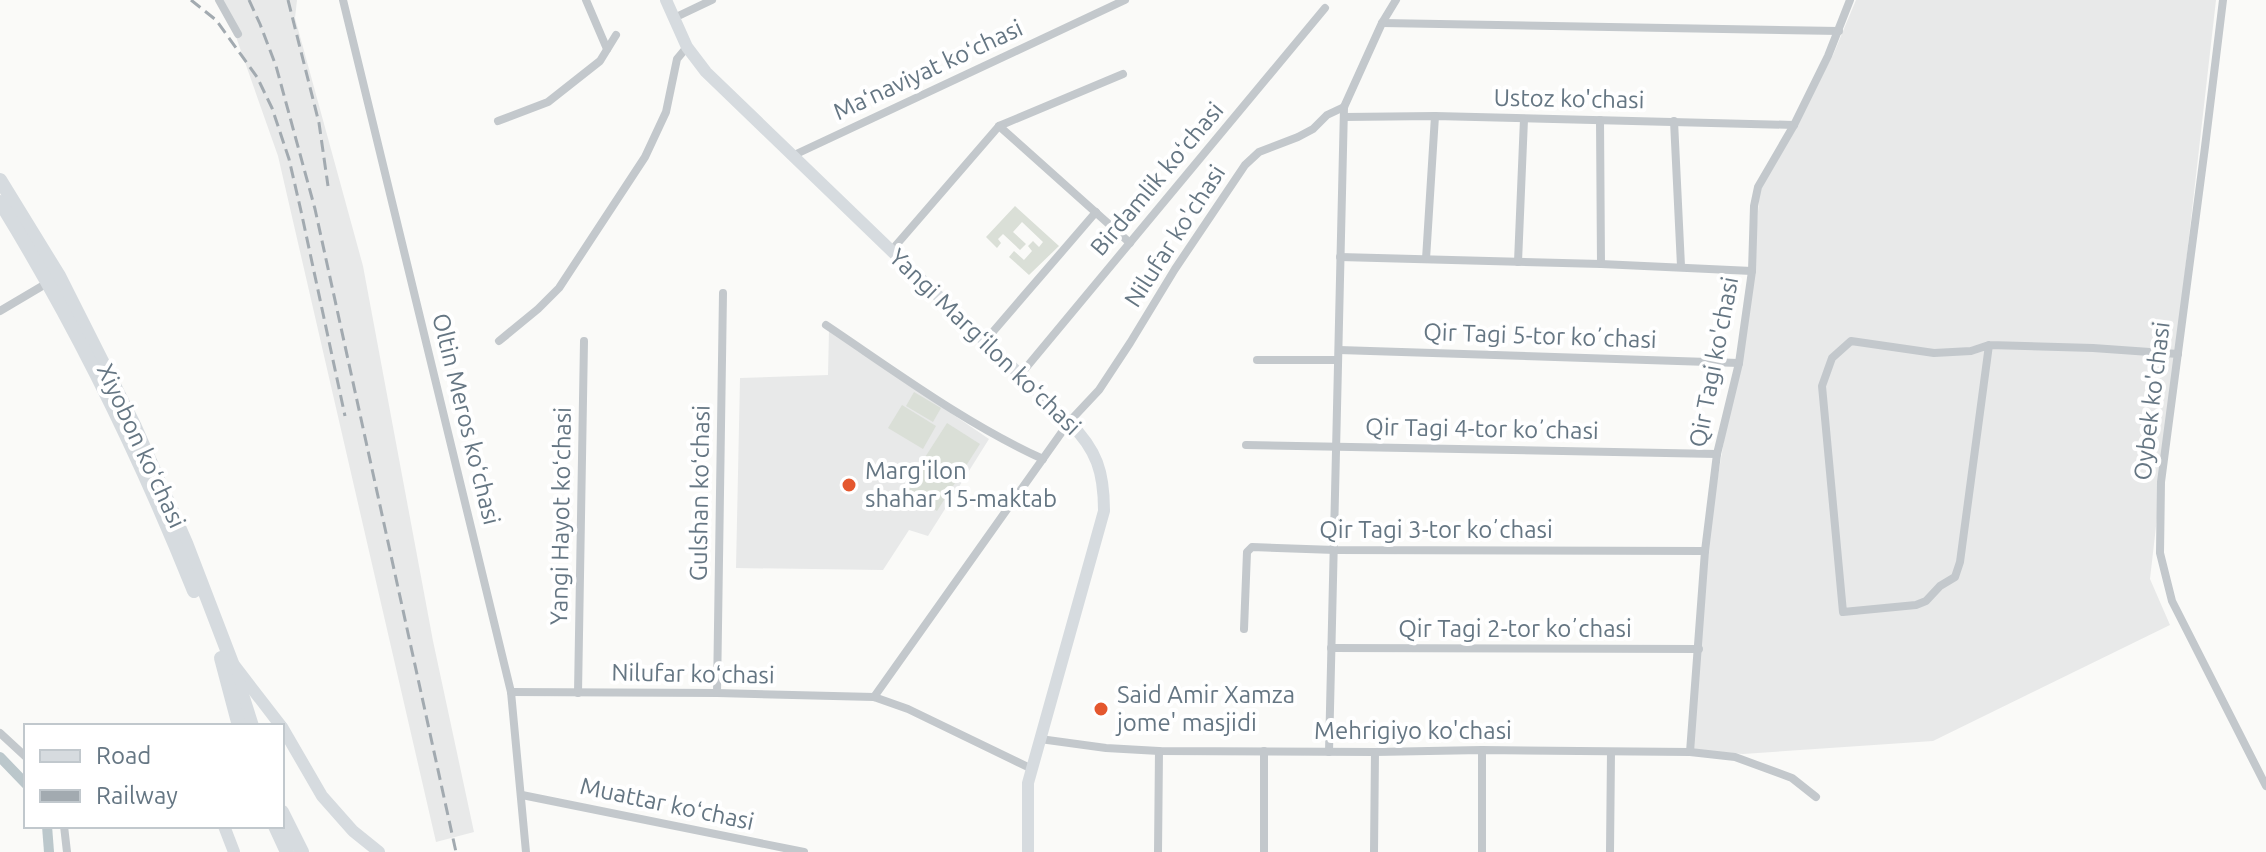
<svg xmlns="http://www.w3.org/2000/svg" width="2266" height="852" viewBox="0 0 2266 852" font-family="Ubuntu,sans-serif">
<rect width="100%" height="100%" fill="#fafaf8"/>
<g fill="#e8e9e9">
<polygon points="223,0 297,0 295,18 363,266 433,641 474,832 436,842 278,156"/>
<polygon points="1856,0 2216,0 2150,579 2170,625 1933,741 1743,754 1693,750 1706,547 1753,269 1760,189 1833,55"/>
<polygon points="829,330 989,439 928,536 909,530 883,570 736,568 740,378 828,375"/>
</g>
<g fill="#dadfd7">
<polygon points="1015,206 1059,246 1029,275 1009,257 1014,251 1024,260 1032,251 1028,246 1033,241 1039,247 1043,242 1022,222 1013,232 1026,244 1020,250 1003,234 998,239 1001,243 997,248 986,237"/>
<polygon points="914,392 941,408 933,422 906,406"/>
<polygon points="902,405 936,426 923,449 888,428"/>
<polygon points="947,423 980,444 937,511 904,490"/>
</g>
<g fill="none" stroke-linecap="round" stroke-linejoin="round">
<g stroke="#bbc7cb" stroke-width="10">
<polyline points="0,757 26,784"/>
<polyline points="47,826 49,852"/>
</g>
<g stroke="#c3c8cc" stroke-width="8">
<polyline points="219,0 238,34"/>
<polyline points="343,0 511,692 526,852"/>
<polyline points="586,0 607,49"/>
<polyline points="2223,0 2205,147 2161,482 2160,553 2172,601 2266,786"/>
<polyline points="674,18 712,0"/>
<polyline points="1382,23 1839,31"/>
<polyline points="1344,117 1435,116 1794,125"/>
<polyline points="1600,120 1601,264"/>
<polyline points="498,121 548,102 600,61 616,35"/>
<polyline points="1674,121 1681,266"/>
<polyline points="999,126 1123,74"/>
<polyline points="792,156 1125,0"/>
<polyline points="891,251 999,126 1130,243"/>
<polyline points="1340,257 1601,264 1752,271"/>
<polyline points="1426,259 1435,116"/>
<polyline points="1518,262 1524,119"/>
<polyline points="0,311 49,282"/>
<path d="M 826,325 C 896,372 966,424 1043,459"/>
<polyline points="499,341 538,309 559,288 645,157 666,112 677,59 687,47"/>
<polyline points="985,341 1096,212"/>
<polyline points="1989,345 1960,562 1955,577 1940,586 1926,601 1916,605 1843,612 1822,386 1832,358 1851,341 1934,353 1971,351 1989,345 2093,348 2178,354"/>
<polyline points="1339,350 1739,363"/>
<polyline points="1257,360 1338,360"/>
<polyline points="1020,375 1325,8"/>
<polyline points="1246,445 1717,454"/>
<polyline points="1244,629 1247,552 1252,547 1335,550 1705,551"/>
<polyline points="1331,648 1699,649"/>
<polyline points="511,692 717,693 874,697 908,709 1032,769"/>
<polyline points="578,693 584,341"/>
<polyline points="717,693 723,293"/>
<polyline points="874,697 1069,422 1099,390 1130,343 1175,269 1245,165 1259,152 1298,137 1313,129 1327,115 1344,107"/>
<polyline points="0,733 26,757"/>
<polyline points="1040,739 1106,748 1159,751 1375,752 1482,750 1690,752 1735,757 1792,778 1816,797"/>
<polyline points="1329,752 1344,107 1382,23 1396,0"/>
<polyline points="1690,752 1705,551 1717,454 1739,363 1752,271 1754,206 1758,187 1794,125 1828,56 1850,0"/>
<polyline points="522,795 804,852"/>
<polyline points="64,826 67,852"/>
<polyline points="1158,852 1159,751"/>
<polyline points="1264,852 1264,751"/>
<polyline points="1374,852 1375,752"/>
<polyline points="1482,852 1482,750"/>
<polyline points="1610,852 1611,752"/>
</g>
<g stroke="#d6dbdf" stroke-width="12">
<path d="M 666,0 L 687,47 L 706,72 L 1069,422 C 1097,450 1104,472 1104,511 L 1028,783 L 1028,852"/>
<polyline points="234,665 281,726"/>
<polyline points="282,727 322,796 353,831 379,852"/>
<polyline points="224,826 234,852"/>
</g>
<g stroke="#d6dbdf" stroke-width="14">
<polyline points="0,180 59,276 135,427 186,543 232,663 252,726"/>
<path d="M 0,202 C 76,325 140,456 194,591"/>
<polyline points="221,658 239,726"/>
<polyline points="282,812 302,852"/>
<polyline points="275,826 287,852"/>
</g>
<g stroke="#a2aab0" stroke-width="3" stroke-dasharray="12 6" stroke-linecap="butt">
<polyline points="191,0 216,20 257,77 272,108 289,159 301,211 345,416"/>
<polyline points="249,0 260,24 276,66 315,209 456,852"/>
<polyline points="288,0 319,123 328,186"/>
</g>
</g>
<g fill="#e4572e" stroke="#fff" stroke-width="3">
<circle cx="849" cy="485" r="8"/>
<circle cx="1101" cy="709" r="8"/>
</g>
<g text-anchor="middle" stroke-width="8" stroke-linejoin="round" paint-order="stroke">
<g font-size="24" fill="#657683" stroke="#fff">
<text transform="translate(928 70) rotate(-25)" y="8">Maʻnaviyat koʻchasi</text>
<text transform="translate(1569 99) rotate(1)" y="8">Ustoz ko'chasi</text>
<text transform="translate(1157 179) rotate(-50)" y="8">Birdamlik koʻchasi</text>
<text transform="translate(1175 236) rotate(-57)" y="8">Nilufar ko'chasi</text>
<text transform="translate(1540 336) rotate(2)" y="8">Qir Tagi 5-tor koʼchasi</text>
<text transform="translate(985 342) rotate(44)" y="8">Yangi Margʻilon koʻchasi</text>
<text transform="translate(1714 362) rotate(-79)" y="8">Qir Tagi ko'chasi</text>
<text transform="translate(2152 401) rotate(-83)" y="8">Oybek ko'chasi</text>
<text transform="translate(466 419) rotate(76)" y="8">Oltin Meros koʻchasi</text>
<text transform="translate(1482 429) rotate(1)" y="8">Qir Tagi 4-tor koʼchasi</text>
<text transform="translate(141 446) rotate(65)" y="8">Xiyobon koʻchasi</text>
<text transform="translate(700 493) rotate(-89)" y="8">Gulshan koʻchasi</text>
<text transform="translate(561 516) rotate(-89)" y="8">Yangi Hayot koʻchasi</text>
<text x="1436" y="538">Qir Tagi 3-tor koʼchasi</text>
<text x="1515" y="637">Qir Tagi 2-tor koʼchasi</text>
<text transform="translate(693 674) rotate(1)" y="8">Nilufar koʻchasi</text>
<text x="1413" y="739">Mehrigiyo ko'chasi</text>
<text transform="translate(667 804) rotate(12)" y="8">Muattar koʻchasi</text>
</g>
<g font-size="24" fill="#657683" stroke="#fff" text-anchor="start">
<text x="865" y="479">Marg'ilon<tspan x="865" dy="28">shahar 15-maktab</tspan></text>
<text x="1117" y="703">Said Amir Xamza<tspan x="1117" dy="28">jome' masjidi</tspan></text>
</g>
</g>
<rect x="24" y="724" width="260" height="104" fill="#ffffff" stroke="#c1c8cd" stroke-width="2"/>
<rect x="40" y="750" width="40" height="12" fill="#d6dbdf" stroke="#c1c8cd" stroke-width="2"/>
<text x="96" y="764" font-size="24" fill="#657683">Road</text>
<rect x="40" y="790" width="40" height="12" fill="#a2aab0" stroke="#c1c8cd" stroke-width="2"/>
<text x="96" y="804" font-size="24" fill="#657683">Railway</text>
</svg>
